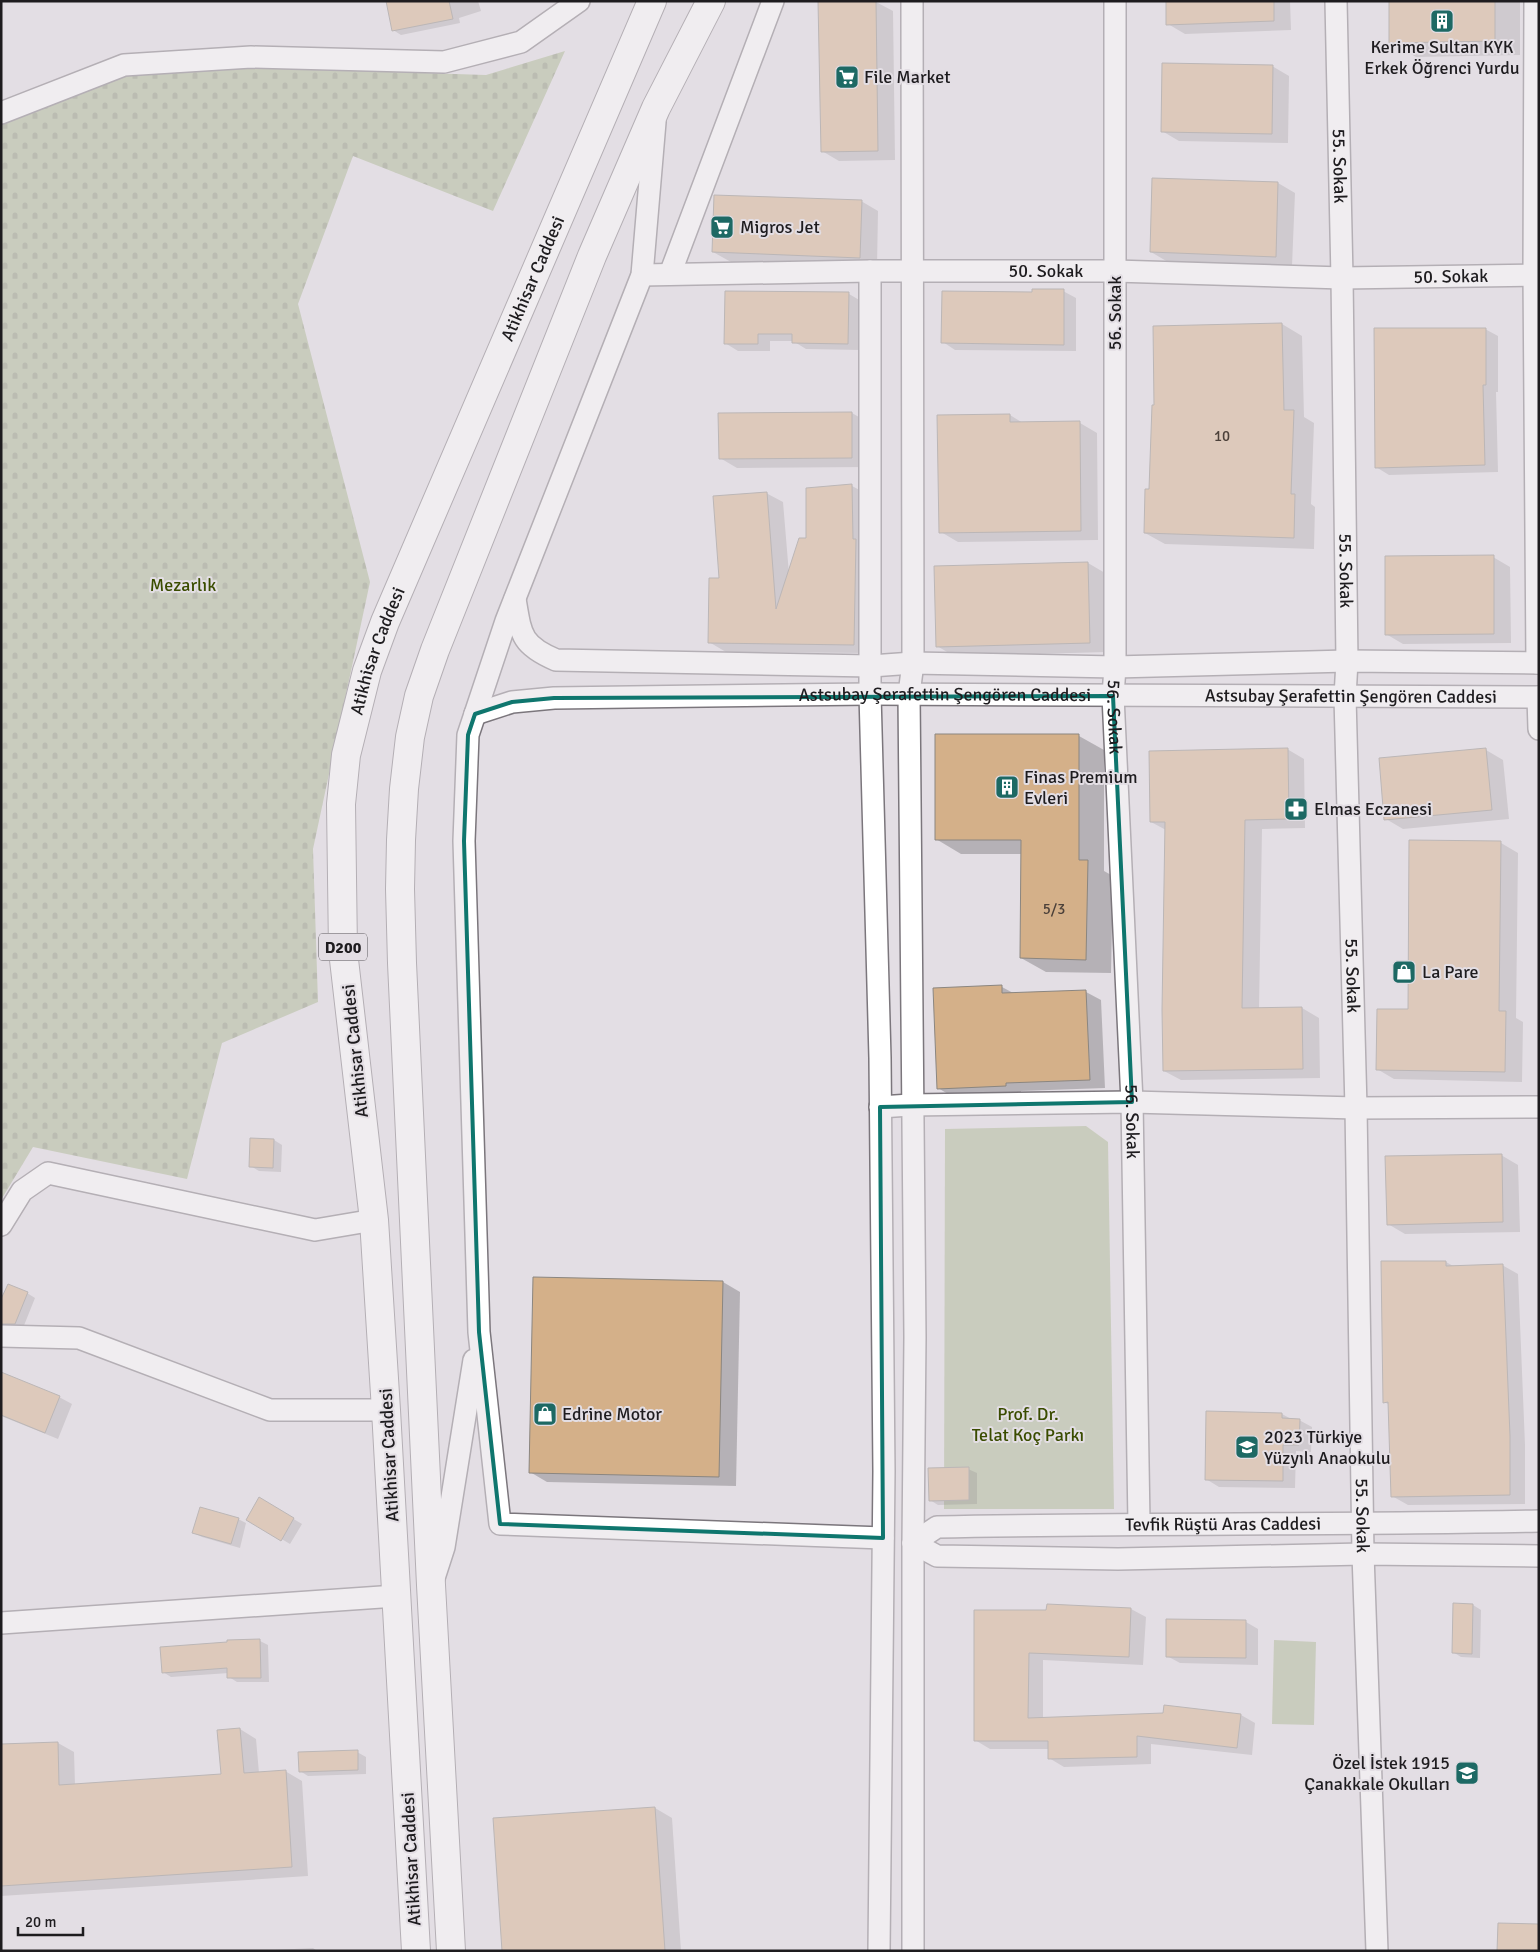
<svg xmlns="http://www.w3.org/2000/svg" width="1540" height="1952" viewBox="0 0 1540 1952" font-family="Signika,sans-serif">
<defs>
<pattern id="cemetery-stones" width="16" height="16" patternUnits="userSpaceOnUse" patternTransform="scale(1.25)"><rect width="16" height="16" fill="#a9b691"/><path d="M2 7V4a2 2 0 0 1 4 0v3zM10 15v-3a2 2 0 0 1 4 0v3z" fill="#899376"/></pattern>
</defs>
<rect width="100%" height="100%" fill="#e3dee4"/>
<g fill="#a9b691">
<polygon points="1086,1126 1108,1142 1114,1509 944,1509 945,1129"/>
<polygon points="1274,1640 1316,1642 1314,1725 1272,1724"/>
</g>
<polygon fill="url(#cemetery-stones)" points="565,51 493,211 353,156 298,304 370,582 313,849 318,1002 222,1043 187,1179 33,1147 1,1200 1,119 112,75 176,65 486,75"/>
<g fill="#0003">
<polygon points="400,1 478,1 481,11 459,18 460,23 401,35 393,30"/>
<polygon points="1167,1 1290,1 1291,30 1185,34 1168,24"/>
<polygon points="1390,1 1520,1 1520,55 1416,57 1390,42"/>
<polygon points="876,2 893,11 895,160 839,161 822,151"/>
<polygon points="1272,66 1289,76 1288,143 1179,141 1162,131"/>
<polygon points="1278,183 1295,193 1292,266 1168,262 1151,252"/>
<polygon points="861,201 878,211 877,267 731,262 713,252"/>
<polygon points="1063,291 1076,298 1076,351 955,350 943,342 1033,293"/>
<polygon points="849,294 861,301 861,350 806,349 793,341 770,341 770,351 738,351 725,343"/>
<polygon points="1282,324 1302,336 1304,417 1314,423 1311,504 1315,507 1314,549 1165,544 1145,533 1150,491"/>
<polygon points="1485,329 1498,336 1498,392 1496,392 1498,472 1389,475 1376,467"/>
<polygon points="852,413 869,423 869,467 737,468 720,458"/>
<polygon points="1010,415 1023,423 1080,423 1097,433 1098,540 958,542 941,532"/>
<polygon points="852,486 869,495 871,653 726,652 709,642 721,579 766,493 783,502 789,574 808,540 807,489"/>
<polygon points="1493,557 1510,567 1511,643 1403,644 1386,634"/>
<polygon points="1088,563 1105,573 1107,652 954,656 937,646"/>
<polygon points="1079,736 1104,750 1104,871 1113,876 1111,973 1046,972 1021,958 1022,854 961,854 936,839"/>
<polygon points="1287,749 1304,759 1305,828 1262,829 1259,1009 1302,1008 1319,1018 1320,1078 1181,1080 1164,1071 1166,830 1151,822"/>
<polygon points="1486,750 1503,760 1509,819 1403,829 1386,819"/>
<polygon points="1501,843 1518,853 1516,1018 1523,1022 1522,1082 1394,1079 1377,1069"/>
<polygon points="1002,987 1015,994 1086,992 1101,1000 1105,1088 1021,1091 1021,1094 953,1097 938,1088"/>
<polygon points="274,1140 282,1145 281,1172 259,1171 251,1166"/>
<polygon points="1501,1155 1518,1165 1520,1232 1405,1234 1388,1224"/>
<polygon points="1446,1262 1455,1267 1502,1265 1518,1274 1525,1445 1525,1504 1408,1505 1392,1496 1390,1405 1384,1402"/>
<polygon points="534,1278 723,1282 740,1292 736,1486 547,1482 530,1472"/>
<polygon points="27,1293 35,1298 23,1328 1,1326 1,1303"/>
<polygon points="1,1374 59,1397 72,1404 58,1439 1,1416"/>
<polygon points="1208,1412 1282,1414 1293,1420 1299,1420 1312,1427 1311,1452 1296,1451 1295,1488 1219,1487 1206,1479"/>
<polygon points="968,1469 977,1473 977,1504 938,1505 930,1500"/>
<polygon points="260,1499 302,1524 290,1544 248,1519"/>
<polygon points="238,1519 246,1523 240,1548 202,1537 194,1533"/>
<polygon points="1048,1605 1131,1609 1146,1617 1143,1665 1043,1660 1043,1718 1241,1715 1255,1723 1252,1755 1151,1744 1151,1764 1064,1767 1049,1758 1049,1749 990,1749 975,1740 1048,1612"/>
<polygon points="1473,1605 1481,1610 1480,1658 1461,1657 1453,1652"/>
<polygon points="1246,1622 1258,1629 1258,1665 1180,1663 1167,1656"/>
<polygon points="260,1641 268,1645 269,1682 237,1682 229,1677 229,1673 171,1677 163,1672"/>
<polygon points="240,1729 256,1739 259,1773 285,1771 302,1781 308,1876 1,1896 1,1745 58,1743 74,1752 75,1785 222,1775"/>
<polygon points="357,1752 366,1757 366,1774 308,1776 300,1771"/>
<polygon points="655,1808 672,1818 681,1951 503,1951"/>
<polygon points="313,1948 317,1951 256,1951"/>
</g>
<g fill="#d4b089" stroke="#8b8680">
<polygon points="386,1 449,1 453,19 392,31"/>
<polygon points="818,1 876,1 878,151 821,152"/>
<polygon points="1166,1 1274,1 1274,21 1166,25"/>
<polygon points="1389,1 1495,1 1495,41 1389,43"/>
<polygon points="1162,63 1273,65 1272,134 1161,132"/>
<polygon points="1152,178 1278,182 1276,257 1150,252"/>
<polygon points="714,195 862,200 860,258 712,252"/>
<polygon points="1032,289 1064,289 1064,345 941,343 942,291 1032,292"/>
<polygon points="725,291 849,292 848,344 792,343 792,334 758,334 758,344 724,344"/>
<polygon points="1282,323 1284,410 1294,410 1291,494 1295,494 1294,538 1144,533 1145,489 1149,489 1152,405 1154,405 1153,326"/>
<polygon points="1374,328 1486,328 1486,385 1483,385 1485,465 1375,468"/>
<polygon points="852,412 852,458 719,459 718,413"/>
<polygon points="1010,414 1010,422 1080,421 1081,531 939,533 937,415"/>
<polygon points="852,484 853,539 856,539 854,645 708,643 709,578 719,578 713,496 767,492 776,609 799,538 806,538 806,488"/>
<polygon points="1494,555 1494,634 1385,635 1385,556"/>
<polygon points="1088,562 1090,643 936,647 934,566"/>
<polygon points="935,734 1079,734 1079,860 1088,860 1086,960 1020,958 1021,840 935,840"/>
<polygon points="1288,748 1289,819 1245,820 1242,1008 1302,1007 1303,1069 1163,1071 1162,1010 1165,822 1150,822 1149,751"/>
<polygon points="1486,748 1492,810 1384,820 1379,758"/>
<polygon points="1409,840 1501,841 1499,1011 1506,1011 1505,1072 1376,1070 1377,1009 1408,1009"/>
<polygon points="1002,985 1002,993 1086,990 1090,1080 1006,1083 1006,1086 937,1089 933,988"/>
<polygon points="250,1138 274,1139 273,1168 249,1167"/>
<polygon points="1502,1154 1503,1222 1387,1225 1385,1156"/>
<polygon points="1381,1261 1446,1261 1446,1266 1503,1264 1510,1436 1510,1495 1391,1497 1388,1402 1383,1403"/>
<polygon points="533,1277 723,1281 719,1477 529,1473"/>
<polygon points="8,1284 28,1292 15,1324 1,1324 1,1299"/>
<polygon points="1,1372 60,1396 45,1433 1,1415"/>
<polygon points="1206,1411 1282,1413 1282,1418 1300,1419 1299,1445 1283,1445 1283,1481 1205,1480"/>
<polygon points="969,1467 969,1500 929,1501 928,1468"/>
<polygon points="259,1497 294,1518 281,1541 246,1520"/>
<polygon points="200,1507 239,1518 231,1544 192,1533"/>
<polygon points="1453,1603 1473,1604 1472,1654 1452,1653"/>
<polygon points="1047,1604 1131,1608 1129,1657 1029,1653 1028,1718 1163,1713 1164,1705 1241,1714 1237,1748 1137,1736 1137,1757 1048,1759 1048,1741 974,1741 974,1610 1046,1610"/>
<polygon points="1166,1619 1246,1620 1246,1658 1166,1657"/>
<polygon points="260,1639 261,1678 227,1678 227,1668 162,1673 160,1647 227,1642 227,1640"/>
<polygon points="240,1728 244,1773 286,1770 292,1867 1,1886 1,1744 58,1742 59,1785 221,1774 217,1730"/>
<polygon points="358,1750 358,1770 299,1772 298,1752"/>
<polygon points="655,1807 665,1951 502,1951 493,1818"/>
<polygon points="1498,1923 1539,1924 1539,1951 1497,1951"/>
</g>
<g fill="none" stroke-linecap="round" stroke-linejoin="round">
<g stroke="#7b767c" stroke-width="24">
<g id="minor">
<polyline points="912,1 913,663 909,694 915,1337 913,1543 913,1951"/>
<path id="s1" d="M 1115,1 L 1115,667 L 1113,696 L 1132,1102 L 1139,1523"/>
<path id="s2" d="M 1336,1 L 1342,278 L 1347,661 L 1345,697 L 1356,1108 L 1363,1554 L 1377,1951"/>
<polyline points="1535,1 1534,275 1537,663"/>
<polyline points="1,113 124,65 251,57 444,62 521,42 579,1"/>
<polyline points="655,122 642,275 506,621 468,735 464,841 479,1332 500,1524 883,1538"/>
<polyline points="870,271 870,694 880,1058 884,1471 879,1951"/>
<polyline points="670,274 773,1"/>
<path id="s3" d="M 642,275 L 870,271 L 1115,271 L 1342,278 L 1539,275"/>
<path d="M 515,599 C 521,635 521,645 556,660 L 871,666 L 913,663 L 1115,667 L 1347,661 L 1539,663"/>
<polyline points="1538,697 1539,729"/>
<path id="s4" d="M 475,714 L 512,702 L 554,698 L 870,694 L 1539,697"/>
<polyline points="880,1107 910,1105 1132,1102 1356,1108 1539,1107"/>
<polyline points="1,1225 22,1191 48,1173 315,1230 374,1220"/>
<polyline points="1,1336 79,1338 270,1410 386,1410"/>
<path id="s5" d="M 913,1543 L 937,1527 C 1138,1523 1338,1525 1539,1521"/>
<polyline points="913,1543 937,1556 1118,1559 1363,1554 1539,1556"/>
<polyline points="434,1578 444,1547 474,1360"/>
<polyline points="1,1623 396,1596"/>
</g>
</g>
<g stroke="#7b767c" stroke-width="30">
<g id="trunk">
<path id="s6" d="M 416,1951 L 386,1410 L 374,1220 L 343,951 L 341,804 L 346,755 L 367,671 L 385,622 L 652,1"/>
<polyline points="451,1951 431,1585 402,963 400,889 401,840 404,789 410,737 419,696 435,650 592,256 656,108 711,1"/>
</g>
</g>
<use href="#minor" stroke="#fff" stroke-width="21"/>
<use href="#trunk" stroke="#fff" stroke-width="28"/>
</g>
<path d="M0 0H1540V1952H0ZM 1113,696 L 1132,1102 L 880,1107 L 883,1538 L 500,1524 L 479,1332 L 464,841 L 468,735 L 475,714 L 512,702 L 554,698 Z" fill="#e3dee4" fill-opacity=".55" fill-rule="evenodd"/>
<path fill="none" stroke="#0f766e" stroke-width="4" stroke-linejoin="round" d="M 1113,696 L 1132,1102 L 880,1107 L 883,1538 L 500,1524 L 479,1332 L 464,841 L 468,735 L 475,714 L 512,702 L 554,698 Z"/>
<defs>
<g id="building-square" transform="scale(1.25)"><rect x="-9" y="-9" width="18" height="18" rx="4" fill="#1d6964" stroke="#e3dee4"/><path d="M-4-6H4V6H1V3H-1V6H-4ZM-2.5-4.3h1.7v1.8h-1.7ZM.8-4.3h1.7v1.8H.8ZM-2.5-1h1.7V.8h-1.7ZM.8-1h1.7V.8H.8Z" fill="#fff"/></g>
<g id="supermarket-square" transform="scale(1.25)"><rect x="-9" y="-9" width="18" height="18" rx="4" fill="#1d6964" stroke="#e3dee4"/><path d="M-6-5.5h2.5l.6 2H6L4.5 2H-2.5L-4.4-4H-6ZM-1.5 3.2a1.3 1.3 0 1 0 .1 0ZM3 3.2a1.3 1.3 0 1 0 .1 0Z" fill="#fff"/></g>
<g id="pharmacy-square" transform="scale(1.25)"><rect x="-9" y="-9" width="18" height="18" rx="4" fill="#1d6964" stroke="#e3dee4"/><path d="M-2-6h4v4h4v4h-4v4h-4v-4h-4v-4h4Z" fill="#fff"/></g>
<g id="shop-square" transform="scale(1.25)"><rect x="-9" y="-9" width="18" height="18" rx="4" fill="#1d6964" stroke="#e3dee4"/><path d="M-5-2.5h2.3a2.7 3.5 0 0 1 5.4 0H5L5.5 6h-11ZM-1.5-2.5h3a1.5 2.3 0 0 0-3 0Z" fill="#fff"/></g>
<g id="school-square" transform="scale(1.25)"><rect x="-9" y="-9" width="18" height="18" rx="4" fill="#1d6964" stroke="#e3dee4"/><path d="M0-5L7-2L0 1L-7-2ZM-4 1L0 2.5L4 1V4Q0 6-4 4Z" fill="#fff"/></g>
</defs>
<g fill-rule="evenodd">
<use href="#building-square" x="1442" y="21"/>
<use href="#supermarket-square" x="847" y="77"/>
<use href="#supermarket-square" x="722" y="227"/>
<use href="#building-square" x="1007" y="787"/>
<use href="#pharmacy-square" x="1296" y="809"/>
<use href="#shop-square" x="1404" y="972"/>
<use href="#shop-square" x="545" y="1414"/>
<use href="#school-square" x="1247" y="1447"/>
<use href="#school-square" x="1467" y="1773"/>
</g>
<g text-anchor="middle" stroke-width="4" stroke-linejoin="round" paint-order="stroke">
<g font-size="15" fill="#4c413a">
<text x="1222" y="441">10</text>
<text x="1054" y="914">5/3</text>
</g>
<rect fill="#e3dee4" stroke="#59565a" stroke-width="1" x="319" y="933.5" width="48" height="27" rx="4"/>
<g font-size="16" font-weight="bold" fill="#1e1c1f">
<text x="343" y="953">D200</text>
</g>
<g font-size="18" fill="#1e1c1f" stroke="#e3dee4" text-anchor="start">
<text x="1442" y="53" text-anchor="middle">Kerime Sultan KYK<tspan x="1442" dy="21">Erkek Öğrenci Yurdu</tspan></text>
<text x="864" y="83">File Market</text>
<text x="740" y="233">Migros Jet</text>
<text x="1024" y="783">Finas Premium<tspan x="1024" dy="21">Evleri</tspan></text>
<text x="1314" y="815">Elmas Eczanesi</text>
<text x="1422" y="978">La Pare</text>
<text x="562" y="1420">Edrine Motor</text>
<text x="1264" y="1443">2023 Türkiye<tspan x="1264" dy="21">Yüzyılı Anaokulu</tspan></text>
<text x="1450" y="1769" text-anchor="end">Özel İstek 1915<tspan x="1450" dy="21">Çanakkale Okulları</tspan></text>
</g>
<g font-size="18" fill="#1e1c1f" stroke="#e3dee4">
<text dy="6" stroke="none"><textPath href="#s2" startOffset="165">55. Sokak</textPath></text>
<text dy="6" stroke="none"><textPath href="#s3" startOffset="404">50. Sokak</textPath></text>
<text dy="6" stroke="none"><textPath href="#s3" startOffset="809">50. Sokak</textPath></text>
<text dy="6" stroke="none"><textPath href="#s6" startOffset="1712">Atikhisar Caddesi</textPath></text>
<text transform="translate(1115 313) rotate(-90)" y="6">56. Sokak</text>
<text dy="6" stroke="none"><textPath href="#s2" startOffset="570">55. Sokak</textPath></text>
<text dy="6" stroke="none"><textPath href="#s6" startOffset="1308">Atikhisar Caddesi</textPath></text>
<text dy="6" stroke="none"><textPath href="#s4" startOffset="472">Astsubay Şerafettin Şengören Caddesi</textPath></text>
<text dy="6" stroke="none"><textPath href="#s4" startOffset="878">Astsubay Şerafettin Şengören Caddesi</textPath></text>
<text dy="6" stroke="none"><textPath href="#s1" startOffset="716">56. Sokak</textPath></text>
<text dy="6" stroke="none"><textPath href="#s2" startOffset="975">55. Sokak</textPath></text>
<text transform="translate(355 1051) rotate(-96)" y="6">Atikhisar Caddesi</text>
<text dy="6" stroke="none"><textPath href="#s1" startOffset="1121">56. Sokak</textPath></text>
<text transform="translate(389 1455) rotate(-93)" y="6">Atikhisar Caddesi</text>
<text dy="6" stroke="none"><textPath href="#s2" startOffset="1515">55. Sokak</textPath></text>
<text dy="6" stroke="none"><textPath href="#s5" startOffset="315">Tevfik Rüştü Aras Caddesi</textPath></text>
<text transform="translate(411 1859) rotate(-93)" y="6">Atikhisar Caddesi</text>
</g>
<g font-size="18" fill="#3a4c00" stroke="#e3dee4">
<text x="183" y="591">Mezarlık</text>
<text x="1028" y="1420">Prof. Dr.<tspan x="1028" dy="21">Telat Koç Parkı</tspan></text>
</g>
</g>
<rect width="1540" height="1952" fill="none" stroke="#1e1c1f" stroke-width="5"/>
<path d="M18 1927v8h65v-8" fill="none" stroke="#1e1c1f" stroke-width="2.5"/>
<text x="25" y="1927" font-size="15" fill="#1e1c1f" stroke="#e3dee4" stroke-width="4" paint-order="stroke">20 m</text>
</svg>
